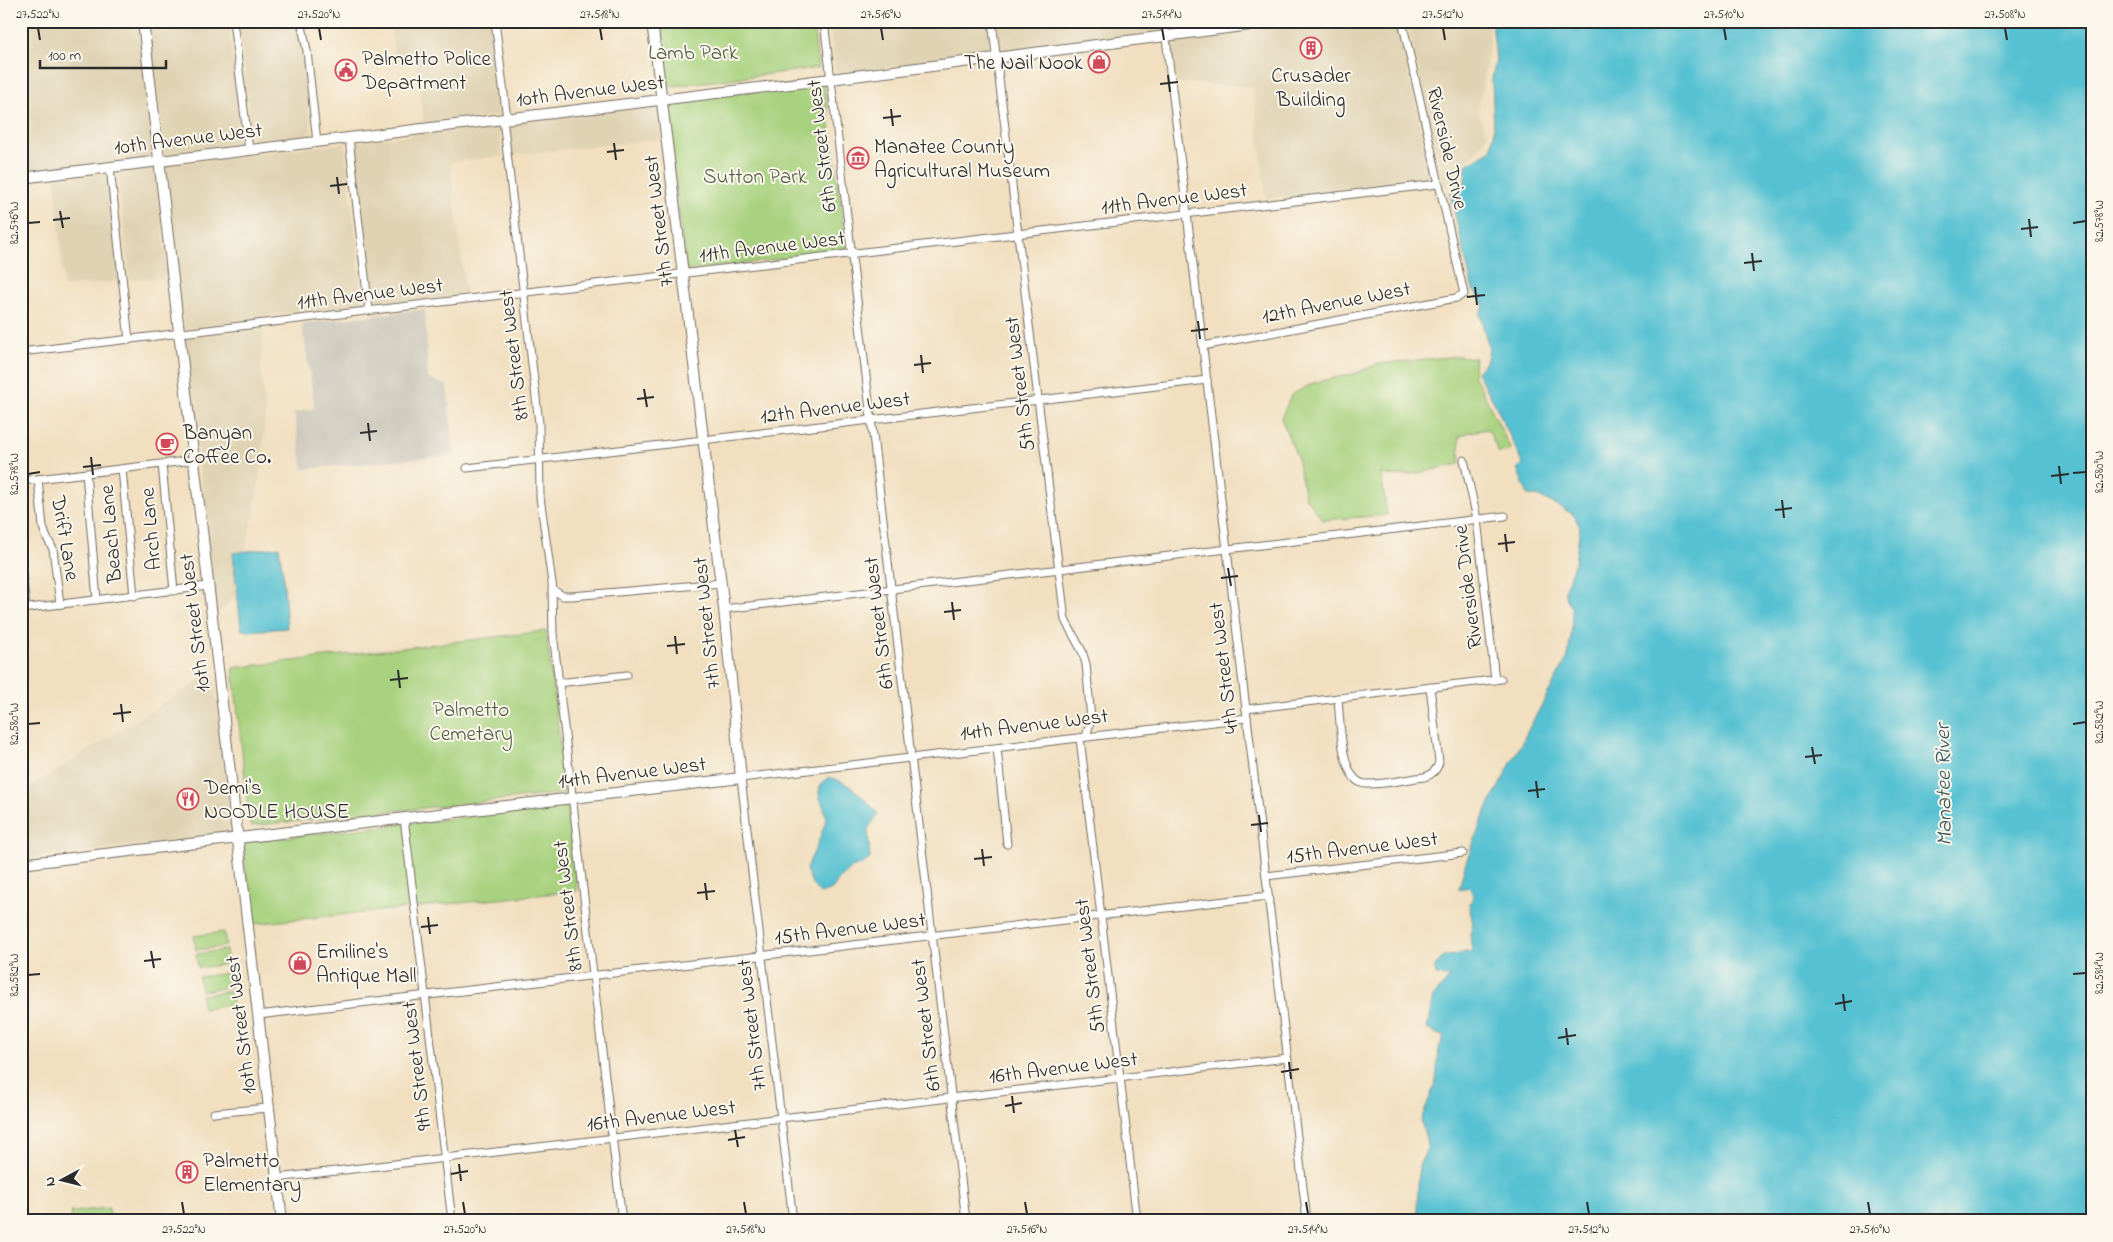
<svg xmlns="http://www.w3.org/2000/svg" width="2113" height="1242" viewBox="0 0 2113 1242" font-family="'Indie Flower',sans-serif">
<rect width="100%" height="100%" fill="#fbf7ec"/>
<filter id="ink" filterUnits="userSpaceOnUse"><feTurbulence type="fractalNoise" baseFrequency=".02" numOctaves="2"/><feDisplacementMap in="SourceGraphic" scale="10" xChannelSelector="R" yChannelSelector="G"/><feConvolveMatrix kernelMatrix="1 2 1 2 8 2 1 2 1" color-interpolation-filters="sRGB"/></filter>
<filter id="wash" filterUnits="userSpaceOnUse"><feTurbulence type="fractalNoise" baseFrequency=".0096" numOctaves="4" result="noise"/><feDisplacementMap in="SourceGraphic" scale="20" xChannelSelector="R" yChannelSelector="G"/><feGaussianBlur stdDeviation="1.12" result="paint"/><feColorMatrix in="noise" values="0 0 0 0 0 0 0 0 0 0 0 0 0 0 0 0 0 1.4 0 .05"/><feComposite in="paint" operator="in"/></filter>
<g filter="url(#wash)">
<rect width="100%" height="100%" fill="#f1dfc0"/>
<g fill="#e0d3b4">
<polygon points="21,21 138,21 154,158 21,174"/>
<polygon points="148,21 228,21 243,146 164,156"/>
<polygon points="238,21 296,21 303,52 312,138 253,145"/>
<polygon points="390,21 490,21 502,115 424,126 416,60 395,63"/>
<polygon points="829,21 987,21 991,54 835,74"/>
<polygon points="997,21 1159,21 1161,32 1000,53"/>
<polygon points="1169,21 1246,21 1170,30"/>
<polygon points="1319,21 1397,21 1432,181 1347,188 1266,199 1253,87 1176,83 1171,39"/>
<polygon points="1407,21 1488,21 1490,43 1478,111 1488,135 1472,157 1463,162 1461,171 1448,186 1443,185"/>
<polygon points="656,105 662,139 512,155 508,123"/>
<polygon points="499,124 502,156 450,162 466,295 373,306 355,142"/>
<polygon points="345,143 363,307 263,316 263,319 184,329 165,165"/>
<polygon points="155,166 168,277 130,280 117,171"/>
<polygon points="108,172 121,281 64,287 55,178"/>
<polygon points="263,328 261,368 265,409 262,461 256,505 245,551 233,553 237,594 216,616 185,337"/>
<polygon points="213,672 232,834 21,859 21,793"/>
</g>
<polygon fill="#c9c4b8" points="425,309 428,379 447,385 454,455 303,469 294,413 315,408 302,324"/>
<g fill="#a7d17e" stroke="#697e54">
<polygon points="657,21 813,21 818,68 665,87"/>
<polygon points="824,83 847,251 686,271 665,102"/>
<path d="M 1459,356 L 1475,358 L 1473,377 L 1477,380 L 1511,450 L 1499,453 L 1488,429 L 1470,432 L 1459,437 L 1460,464 C 1442,467 1396,481 1381,473 L 1387,515 L 1323,520 L 1305,497 L 1297,457 L 1281,418 L 1292,394 L 1316,382 L 1357,373 L 1377,364 Z"/>
<polygon points="546,631 566,793 250,826 233,668"/>
<polygon points="567,806 577,891 252,924 243,842"/>
<polygon points="224,932 226,946 196,950 194,936"/>
<polygon points="226,950 228,964 198,968 196,954"/>
<polygon points="229,973 230,987 201,991 199,977"/>
<polygon points="231,991 232,1005 203,1009 201,995"/>
<polygon points="109,1208 111,1221 72,1221 71,1212"/>
</g>
<g fill="#57c1d2" stroke="#41767e">
<polygon points="1492,21 2092,21 2092,1221 1422,1221 1417,1209 1419,1166 1428,1147 1421,1120 1436,1081 1439,1048 1444,1037 1427,1029 1433,997 1450,977 1436,975 1435,967 1443,957 1472,951 1470,934 1473,925 1469,903 1472,900 1473,891 1469,887 1459,889 1465,865 1485,813 1533,721 1568,657 1572,627 1572,608 1565,596 1565,589 1575,562 1580,527 1573,514 1541,497 1528,495 1517,469 1523,464 1495,404 1477,372 1486,362 1489,350 1480,314 1484,307 1482,301 1473,290 1450,193 1465,183 1466,165 1491,150 1494,134 1492,79 1496,59"/>
<polygon points="279,547 283,574 287,628 248,631 241,629 233,553"/>
<path d="M 829,777 C 850,782 864,798 878,814 L 868,829 L 870,859 L 861,865 L 851,868 L 840,878 L 833,889 L 821,894 L 813,886 L 806,869 C 810,861 826,826 826,818 C 825,800 809,793 829,777 Z"/>
</g>
</g>
<g filter="url(#ink)">
<g fill="none" stroke-linecap="round" stroke-linejoin="round">
<g stroke="#706a5f" stroke-width="9">
<g id="street">
<polyline points="233,21 249,150"/>
<polyline points="301,21 307,51 317,142"/>
<polyline points="495,21 507,119"/>
<polyline points="824,21 966,1221"/>
<polyline points="992,21 1065,620 1082,651 1086,664 1091,719 1086,737"/>
<polyline points="1164,21 1307,1221"/>
<polyline points="503,119 539,423 540,497 553,590 563,596 572,596 721,583"/>
<polyline points="349,138 369,311"/>
<polyline points="110,167 129,340"/>
<polyline points="1203,346 1456,298 1464,294 1402,21"/>
<polyline points="21,352 1438,184"/>
<polyline points="1464,460 1477,519 1495,680"/>
<polyline points="162,464 174,591"/>
<polyline points="467,468 1207,380"/>
<polyline points="122,469 134,596"/>
<polyline points="86,473 97,600"/>
<polyline points="38,479 43,527 46,536 53,549 60,604"/>
<polyline points="21,481 194,460"/>
<polyline points="21,562 26,608"/>
<polyline points="552,588 553,633 622,1221"/>
<polyline points="21,609 208,586"/>
<polyline points="724,609 1505,516"/>
<polyline points="558,683 627,675"/>
<path d="M 1338,698 C 1340,718 1340,783 1366,784 C 1385,785 1406,779 1424,777 C 1432,775 1437,770 1439,762 L 1430,687"/>
<polyline points="1246,709 1501,679"/>
<polyline points="1080,738 1137,1221"/>
<polyline points="997,748 1007,844"/>
<polyline points="404,818 452,1221"/>
<polyline points="1266,876 1463,853"/>
<polyline points="258,1015 1268,896"/>
<polyline points="214,1113 268,1108"/>
<polyline points="21,1177 26,1221"/>
<polyline points="277,1178 1287,1058"/>
<polyline points="793,1221 741,778 1247,718"/>
</g>
</g>
<g stroke="#706a5f" stroke-width="12">
<g id="secondary">
<polyline points="143,21 282,1221"/>
<polyline points="21,178 831,79 1282,21"/>
<polyline points="21,864 741,778 724,609 652,21"/>
</g>
</g>
<use href="#street" stroke="#fff" stroke-width="7"/>
<use href="#secondary" stroke="#fff" stroke-width="10"/>
</g>
</g>
<path fill="none" stroke="#2b2b2b" stroke-width="2" d="M 38,28 L 40,40M 319,28 L 321,40M 600,28 L 602,40M 881,28 L 883,40M 1162,28 L 1164,40M 1443,28 L 1445,40M 1724,28 L 1726,40M 2005,28 L 2007,40M 1168,75 L 1170,92M 1160,84 L 1178,82M 891,109 L 893,126M 883,118 L 901,116M 614,143 L 616,160M 607,152 L 624,150M 337,177 L 339,194M 330,186 L 347,184M 60,211 L 63,228M 2029,219 L 2031,237M 53,220 L 70,218M 28,223 L 40,222M 2073,223 L 2086,221M 2021,229 L 2038,227M 1752,253 L 1754,271M 1744,263 L 1762,261M 1475,287 L 1477,305M 1467,297 L 1485,295M 1198,321 L 1200,339M 1191,331 L 1208,329M 921,355 L 923,373M 914,365 L 931,363M 644,389 L 647,407M 637,399 L 654,397M 368,423 L 370,441M 360,433 L 377,431M 91,457 L 93,475M 2059,466 L 2061,484M 83,467 L 101,465M 2073,473 L 2086,472M 28,474 L 40,472M 2051,476 L 2069,474M 1782,500 L 1784,518M 1775,510 L 1792,508M 1505,534 L 1507,552M 1498,544 L 1515,542M 1228,568 L 1231,586M 1221,578 L 1238,576M 952,602 L 954,620M 944,612 L 961,610M 675,636 L 677,654M 667,646 L 685,644M 398,670 L 400,688M 390,680 L 408,678M 121,704 L 123,722M 113,714 L 131,712M 28,724 L 40,723M 2073,724 L 2086,722M 1812,747 L 1815,764M 1805,757 L 1822,755M 1536,781 L 1538,798M 1528,791 L 1545,789M 1259,815 L 1261,832M 1251,825 L 1268,823M 982,849 L 984,866M 974,859 L 992,857M 705,883 L 707,900M 697,893 L 715,891M 428,917 L 430,934M 421,927 L 438,925M 151,951 L 154,968M 144,961 L 161,959M 2073,974 L 2086,973M 28,975 L 40,974M 1843,994 L 1845,1011M 1835,1004 L 1852,1001M 1566,1028 L 1568,1045M 1558,1038 L 1576,1035M 1289,1062 L 1291,1079M 1281,1072 L 1299,1069M 1012,1096 L 1014,1113M 1005,1106 L 1022,1103M 735,1130 L 738,1147M 728,1140 L 745,1137M 459,1164 L 461,1181M 451,1174 L 468,1171M 182,1202 L 184,1214M 463,1202 L 465,1214M 744,1202 L 746,1214M 1025,1202 L 1027,1214M 1306,1202 L 1308,1214M 1587,1202 L 1589,1214M 1868,1202 L 1870,1214"/>
<defs>
<g id="building-ring" transform="scale(1.125)"><circle r="9.5" fill="#fbf7ec" stroke="#d1495b" stroke-width="1.5"/><path d="M-4-6H4V6H1V3H-1V6H-4ZM-2.5-4.3h1.7v1.8h-1.7ZM.8-4.3h1.7v1.8H.8ZM-2.5-1h1.7V.8h-1.7ZM.8-1h1.7V.8H.8Z" fill="#d1495b"/></g>
<g id="shop-ring" transform="scale(1.125)"><circle r="9.5" fill="#fbf7ec" stroke="#d1495b" stroke-width="1.5"/><path d="M-5-2.5h2.3a2.7 3.5 0 0 1 5.4 0H5L5.5 6h-11ZM-1.5-2.5h3a1.5 2.3 0 0 0-3 0Z" fill="#d1495b"/></g>
<g id="civic-ring" transform="scale(1.125)"><circle r="9.5" fill="#fbf7ec" stroke="#d1495b" stroke-width="1.5"/><path d="M-.6-6.5H3V-4.5H.6V-3L4-1V1h2V6H-6V1h2V-1L-.6-3ZM-1.2 2.5V6h2.4V2.5Z" fill="#d1495b"/></g>
<g id="museum-ring" transform="scale(1.125)"><circle r="9.5" fill="#fbf7ec" stroke="#d1495b" stroke-width="1.5"/><path d="M0-6L6-3V-2H-6V-3ZM-5-1h2V3h-2ZM-1-1h2V3h-2ZM3-1h2V3H3ZM-6 4H6V6H-6Z" fill="#d1495b"/></g>
<g id="cafe-ring" transform="scale(1.125)"><circle r="9.5" fill="#fbf7ec" stroke="#d1495b" stroke-width="1.5"/><path d="M-5.5-4.5H6V0H3Q3 3.5 0 3.5H-2.5Q-5.5 3.5-5.5 0ZM3-3.2v2h1.7v-2ZM-6 4.5H4V6H-6Z" fill="#d1495b"/></g>
<g id="restaurant-ring" transform="scale(1.125)"><circle r="9.5" fill="#fbf7ec" stroke="#d1495b" stroke-width="1.5"/><path d="M-5-6h1v4h1v-4h1v4h1v-4h1v5L-1.5 .5V6h-2V.5L-5-1ZM5-6V6H3V1.5H1.5Q1.5-4 5-6Z" fill="#d1495b"/></g>
</defs>
<g fill-rule="evenodd">
<use href="#building-ring" x="1311" y="48"/>
<use href="#shop-ring" x="1099" y="62"/>
<use href="#civic-ring" x="346" y="70"/>
<use href="#museum-ring" x="858" y="158"/>
<use href="#cafe-ring" x="167" y="444"/>
<use href="#restaurant-ring" x="188" y="799"/>
<use href="#shop-ring" x="300" y="963"/>
<use href="#building-ring" x="187" y="1172"/>
</g>
<g text-anchor="middle" stroke-width="4" stroke-linejoin="round" paint-order="stroke">
<g font-size="21" fill="#505d44" stroke="#fbf7ec">
<text x="693" y="59">Lamb Park</text>
<text x="755" y="183">Sutton Park</text>
<text x="471" y="716">Palmetto<tspan x="471" dy="24">Cemetary</tspan></text>
</g>
<g font-size="21" fill="#2b2b2b" stroke="#fbf7ec" text-anchor="start">
<text x="362" y="65">Palmetto Police<tspan x="362" dy="24">Department</tspan></text>
<text x="1083" y="69" text-anchor="end">The Nail Nook</text>
<text x="1311" y="82" text-anchor="middle">Crusader<tspan x="1311" dy="24">Building</tspan></text>
<text x="874" y="153">Manatee County<tspan x="874" dy="24">Agricultural Museum</tspan></text>
<text x="183" y="439">Banyan<tspan x="183" dy="24">Coffee Co.</tspan></text>
<text x="204" y="794">Demi's<tspan x="204" dy="24">NOODLE HOUSE</tspan></text>
<text x="316" y="958">Emiline's<tspan x="316" dy="24">Antique Mall</tspan></text>
<text x="203" y="1167">Palmetto<tspan x="203" dy="24">Elementary</tspan></text>
</g>
<g font-size="21" fill="#2b2b2b" stroke="#fbf7ec">
<text transform="translate(590 90) rotate(-7)" y="7">10th Avenue West</text>
<text transform="translate(188 138) rotate(-7)" y="7">10th Avenue West</text>
<text transform="translate(821 146) rotate(-97)" y="7">6th Street West</text>
<text transform="translate(1448 148) rotate(77)" y="7">Riverside Drive</text>
<text transform="translate(1174 198) rotate(-7)" y="7">11th Avenue West</text>
<text transform="translate(658 221) rotate(-97)" y="7">7th Street West</text>
<text transform="translate(772 246) rotate(-7)" y="7">11th Avenue West</text>
<text transform="translate(370 293) rotate(-7)" y="7">11th Avenue West</text>
<text transform="translate(1336 302) rotate(-11)" y="7">12th Avenue West</text>
<text transform="translate(513 355) rotate(-97)" y="7">8th Street West</text>
<text transform="translate(1019 384) rotate(-97)" y="7">5th Street West</text>
<text transform="translate(835 407) rotate(-7)" y="7">12th Avenue West</text>
<text transform="translate(150 529) rotate(-95)" y="7">Arch Lane</text>
<text transform="translate(110 534) rotate(-95)" y="7">Beach Lane</text>
<text transform="translate(66 538) rotate(80)" y="7">Drift Lane</text>
<text transform="translate(1467 587) rotate(-97)" y="7">Riverside Drive</text>
<text transform="translate(194 623) rotate(-97)" y="7">10th Street West</text>
<text transform="translate(706 623) rotate(-96)" y="7">7th Street West</text>
<text transform="translate(878 623) rotate(-97)" y="7">6th Street West</text>
<text transform="translate(1223 668) rotate(-97)" y="7">4th Street West</text>
<text transform="translate(1034 724) rotate(-7)" y="7">14th Avenue West</text>
<text transform="translate(632 772) rotate(-7)" y="7">14th Avenue West</text>
<text transform="translate(1362 847) rotate(-7)" y="7">15th Avenue West</text>
<text transform="translate(567 906) rotate(-97)" y="7">8th Street West</text>
<text transform="translate(850 928) rotate(-7)" y="7">15th Avenue West</text>
<text transform="translate(1089 966) rotate(-97)" y="7">5th Street West</text>
<text transform="translate(240 1025) rotate(-97)" y="7">10th Street West</text>
<text transform="translate(751 1025) rotate(-97)" y="7">7th Street West</text>
<text transform="translate(925 1025) rotate(-97)" y="7">6th Street West</text>
<text transform="translate(416 1066) rotate(-97)" y="7">9th Street West</text>
<text transform="translate(1063 1067) rotate(-7)" y="7">16th Avenue West</text>
<text transform="translate(661 1115) rotate(-7)" y="7">16th Avenue West</text>
</g>
<g font-size="22" font-style="italic" fill="#38585d" stroke="#fbf7ec">
<text transform="translate(1942 785) rotate(-91)" y="8">Manatee River</text>
</g>
</g>
<rect width="2113" height="1242" fill="none" stroke="#fbf7ec" stroke-width="55"/>
<g transform="translate(62 1180) rotate(263)" stroke="#fbf7ec" stroke-width="4" paint-order="stroke">
<path d="M0-4L9 19L0 12L-9 19Z" fill="#2b2b2b"/>
<text y="-8" font-size="14" font-weight="bold" text-anchor="middle" fill="#2b2b2b">N</text>
</g>
<path d="M40 60v8h126v-8" fill="none" stroke="#2b2b2b" stroke-width="2.5"/>
<text x="48" y="60" font-size="15" fill="#2b2b2b" stroke="#fbf7ec" stroke-width="4" paint-order="stroke">100 m</text>
<rect x="28" y="28" width="2058" height="1186" fill="none" stroke="#2b2b2b" stroke-width="2"/>
<g font-size="12" text-anchor="middle" fill="#2b2b2b">
<text x="38" y="18">27.522°N</text>
<text x="319" y="18">27.520°N</text>
<text x="600" y="18">27.518°N</text>
<text x="881" y="18">27.516°N</text>
<text x="1162" y="18">27.514°N</text>
<text x="1443" y="18">27.512°N</text>
<text x="1724" y="18">27.510°N</text>
<text x="2005" y="18">27.508°N</text>
<text transform="translate(2099 221) rotate(-90)" y="4">82.578°W</text>
<text transform="translate(14 223) rotate(-90)" y="4">82.576°W</text>
<text transform="translate(2099 472) rotate(-90)" y="4">82.580°W</text>
<text transform="translate(14 474) rotate(-90)" y="4">82.578°W</text>
<text transform="translate(2099 722) rotate(-90)" y="4">82.582°W</text>
<text transform="translate(14 724) rotate(-90)" y="4">82.580°W</text>
<text transform="translate(2099 973) rotate(-90)" y="4">82.584°W</text>
<text transform="translate(14 975) rotate(-90)" y="4">82.582°W</text>
<text x="184" y="1233">27.522°N</text>
<text x="465" y="1233">27.520°N</text>
<text x="746" y="1233">27.518°N</text>
<text x="1027" y="1233">27.516°N</text>
<text x="1308" y="1233">27.514°N</text>
<text x="1589" y="1233">27.512°N</text>
<text x="1870" y="1233">27.510°N</text>
</g>
</svg>
